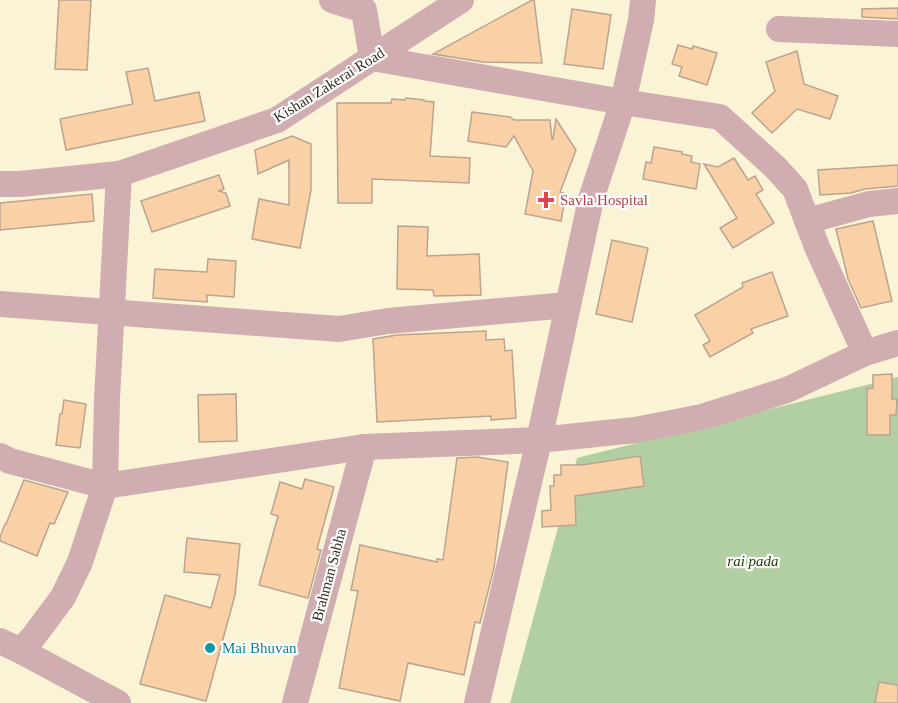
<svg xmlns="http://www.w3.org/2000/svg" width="898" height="703" viewBox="0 0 898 703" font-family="'Times New Roman',serif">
<rect width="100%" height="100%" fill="#fbf3d6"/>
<polygon fill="#b2cfa3" points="898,377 898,703 510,703 577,458"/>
<g fill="#fad0a7" stroke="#baa48f" stroke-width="1.5">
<polygon points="59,0 91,0 87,70 55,69"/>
<polygon points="532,0 534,0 542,63 483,62 433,54"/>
<polygon points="898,8 898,19 862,17 862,9"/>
<polygon points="572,9 611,15 603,69 564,64"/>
<polygon points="678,45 692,49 693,46 717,53 707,85 679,76 682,67 672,64"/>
<polygon points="797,51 804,84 838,96 830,119 797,109 772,133 752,113 775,91 766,62"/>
<polygon points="148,68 155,101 199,92 205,121 66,150 60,119 133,104 126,72"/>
<polygon points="406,98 424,100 424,101 434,102 430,156 470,158 469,183 372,179 372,203 338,203 337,103 391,103 392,99 405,100"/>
<polygon points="472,112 510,117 514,120 550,120 552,139 553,139 556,119 576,150 560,192 566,194 561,221 525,214 533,171 514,136 506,147 468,141"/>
<polygon points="292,136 311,144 311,190 300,248 252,239 259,199 289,205 289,160 258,174 255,150"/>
<polygon points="654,147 682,152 682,154 692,156 691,162 700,164 696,189 643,179 646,162 651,163"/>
<polygon points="734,158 748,180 755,176 763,190 756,194 774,223 733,248 720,228 737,218 704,164 718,167"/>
<polygon points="898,165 898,186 865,189 851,193 820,195 818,170"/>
<polygon points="219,175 224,189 219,191 226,193 230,206 152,232 141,201"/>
<polygon points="92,194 94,221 0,230 0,203"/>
<polygon points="873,221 892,301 861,308 848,279 836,229"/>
<polygon points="398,226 428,227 427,256 479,254 481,295 434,296 433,290 397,289"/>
<polygon points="612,240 648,248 632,322 596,314"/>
<polygon points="208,259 236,261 234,297 207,295 207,302 153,298 155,269 207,272"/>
<polygon points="772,272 788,316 751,329 753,333 710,357 703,345 710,341 695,315 743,287 742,283"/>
<polygon points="486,331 486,340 504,339 505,351 512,350 516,418 491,420 491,416 377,422 373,339 397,335"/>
<polygon points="892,374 892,399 897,399 896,415 890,415 890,435 867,435 867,389 873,388 873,375"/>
<polygon points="236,394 237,441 199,442 198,395"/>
<polygon points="64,400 86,404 80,448 56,445 60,414 62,414"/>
<polygon points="640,456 644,486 575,496 576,525 542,527 542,511 551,510 550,486 554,486 554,475 561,475 561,465 582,465"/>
<polygon points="477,457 508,462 494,568 480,623 475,622 464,675 408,663 400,701 339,688 358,591 351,590 360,545 437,562 437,559 443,560 457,458"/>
<polygon points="305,479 334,487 317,549 321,550 308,598 259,585 278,516 271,514 280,482 302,489"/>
<polygon points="24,480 68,492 54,524 50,523 37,556 0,541 0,537 5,524 6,524"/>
<polygon points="187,538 240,544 235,595 206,701 140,684 165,595 211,608 220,575 184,572"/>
<polygon points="879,682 898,685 898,703 875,703"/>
</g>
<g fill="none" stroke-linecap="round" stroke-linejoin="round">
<g stroke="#d0adb0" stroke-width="26">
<polyline points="332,0 364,10 372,58"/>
<polyline points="779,29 898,34"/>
<polyline points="372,58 623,102 720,117 775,167 795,189 817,247 865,353"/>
<polyline points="0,184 20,184 119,174 277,120 461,0"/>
<polyline points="807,221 869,204 898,201"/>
<polyline points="0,304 339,329 388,321 568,305"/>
<polyline points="0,456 10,461 105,486 364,447 539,440 635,430 702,417 787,390 865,353 898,343"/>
<polyline points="0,641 21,651 34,636 63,597 80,562 105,486 107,399 119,174"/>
<polyline points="21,651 118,703"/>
<polyline points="295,703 364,447"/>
<polyline points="477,703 539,440 591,199 623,102 641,20 643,0"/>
</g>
</g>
<path fill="#e0444e" stroke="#fff" stroke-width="2" d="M543 191h6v6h6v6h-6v6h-6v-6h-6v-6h6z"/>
<circle fill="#0f9aa8" stroke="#fff" stroke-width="2" cx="210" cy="648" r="6"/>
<g text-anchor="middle" stroke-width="4.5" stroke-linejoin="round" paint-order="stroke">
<g font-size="15" fill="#302c21" stroke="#fff">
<text transform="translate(329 85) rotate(-32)" y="5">Kishan Zakerai Road</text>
<text transform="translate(329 575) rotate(-75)" y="5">Brahman Sabha</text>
</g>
<g font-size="15" fill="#be3a42" stroke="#fff" text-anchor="start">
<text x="560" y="205">Savla Hospital</text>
</g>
<g font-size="15" font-style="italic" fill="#1c3e00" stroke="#fff">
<text x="753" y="566">rai pada</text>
</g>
<g font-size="15" fill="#0d838f" stroke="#fff" text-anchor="start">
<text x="222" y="653">Mai Bhuvan</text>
</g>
</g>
</svg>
